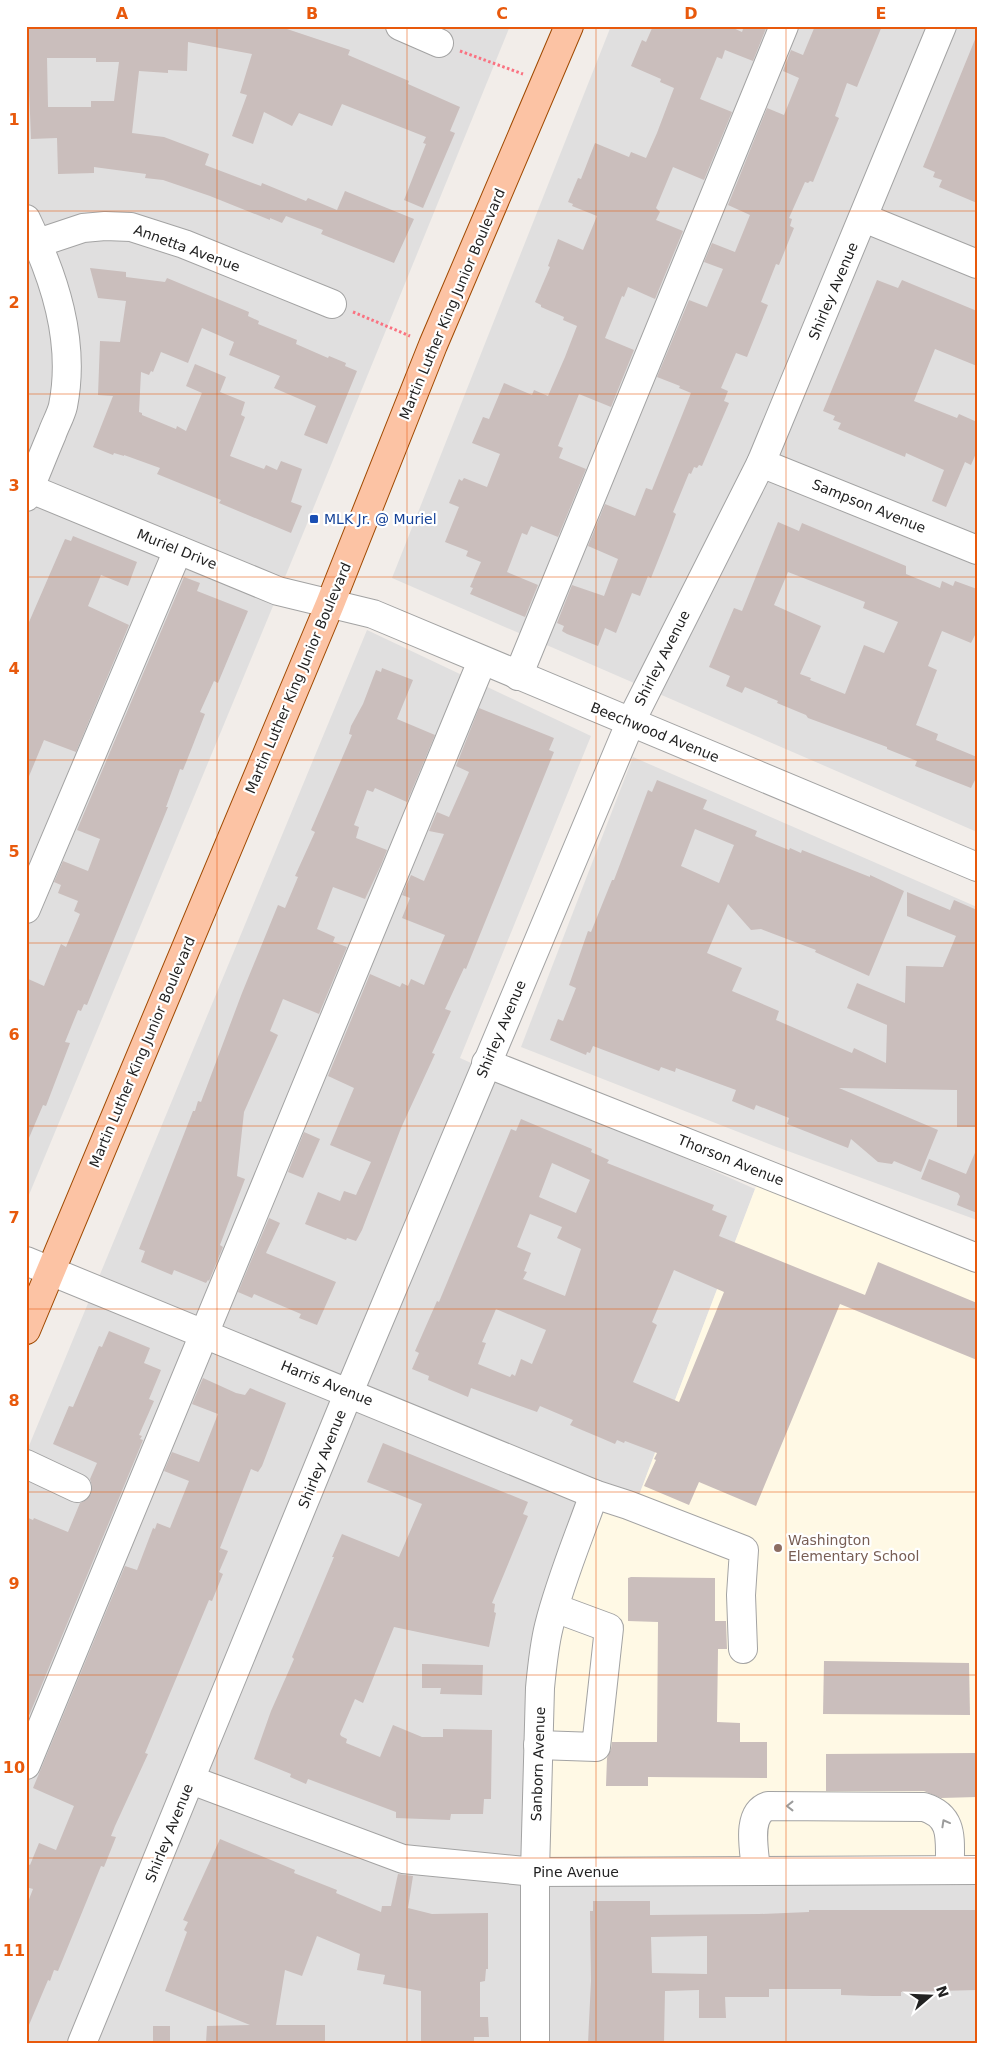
<svg xmlns="http://www.w3.org/2000/svg" width="1003" height="2069" viewBox="0 0 1003 2069" font-family="'DejaVu Sans',sans-serif">
<rect width="100%" height="100%" fill="#f2ede9"/>
<g fill="#e0dfdf">
<polygon points="26,26 510,26 302,536 26,1202"/>
<polygon points="611,26 977,26 977,832 392,578"/>
<polygon points="367,630 591,736 460,1058 755,1189 633,1511 977,1865 977,2043 26,2043 26,1453"/>
<polygon points="633,757 977,907 977,1220 774,1146 521,1047"/>
</g>
<polygon fill="#fff9e5" points="760,1176 977,1262 977,1865 539,1868 543,1688 596,1497 633,1511"/>
<g fill="#cabebc" fill-rule="evenodd">
<path d="M 26,26 L 278,26 L 350,50 L 348,55 L 409,81 L 408,84 L 460,107 L 450,131 L 455,133 L 423,208 L 404,200 L 426,144 L 423,143 L 426,137 L 342,104 L 332,126 L 299,113 L 292,126 L 264,112 L 253,144 L 232,136 L 247,95 L 240,93 L 252,54 L 188,42 L 187,71 L 168,70 L 168,73 L 139,71 L 132,133 L 164,137 L 209,154 L 205,165 L 261,186 L 262,183 L 306,201 L 308,198 L 337,210 L 345,191 L 414,219 L 394,263 L 321,234 L 323,230 L 286,216 L 282,223 L 270,218 L 270,220 L 210,196 L 163,180 L 145,178 L 146,174 L 94,167 L 94,173 L 58,174 L 57,138 L 31,139 L 29,88 L 26,88 ZM 47,58 L 96,58 L 96,62 L 119,62 L 114,101 L 91,101 L 91,107 L 48,107 Z"/>
<polygon points="653,26 729,26 742,32 744,26 767,26 753,61 725,50 722,59 717,57 700,99 732,112 704,180 673,167 656,208 660,212 656,220 683,231 655,299 628,287 624,297 622,296 605,338 634,350 611,407 579,394 558,446 563,448 559,458 586,469 558,537 531,526 527,535 522,533 507,572 538,585 525,617 470,594 473,588 470,587 481,562 466,556 468,551 445,542 459,507 449,503 459,479 462,481 464,478 487,487 500,454 472,443 483,417 489,419 504,383 532,395 534,390 548,396 565,357 577,326 563,320 564,317 541,307 541,305 535,302 550,267 548,266 558,239 583,250 597,216 572,206 573,204 568,202 578,178 581,179 595,143 629,157 631,152 646,158 657,133 674,88 660,82 661,79 631,66 642,40 646,42"/>
<polygon points="815,26 882,26 857,87 847,83 835,116 839,118 813,182 810,181 808,183 805,182 789,218 792,219 790,226 794,228 779,265 776,264 761,302 768,305 747,357 736,353 721,388 728,391 724,401 729,403 702,466 699,465 697,468 694,467 691,474 689,473 673,512 676,514 669,533 651,578 648,576 640,596 632,593 616,633 605,628 598,646 567,634 562,631 564,626 557,623 572,585 604,596 618,559 588,546 605,504 635,516 646,488 652,490 691,393 679,388 680,386 657,377 689,300 707,307 723,269 704,262 712,243 735,252 750,215 728,205 767,108 784,115 799,78 783,71 791,50 803,55"/>
<polygon points="976,37 977,37 977,203 939,187 942,180 933,177 935,172 923,167"/>
<polygon points="90,268 126,272 126,277 165,282 167,278 249,312 248,316 259,321 258,324 297,340 296,344 328,358 329,356 346,363 345,366 357,371 327,444 304,435 316,406 274,388 280,376 229,355 234,342 202,328 188,363 161,352 153,372 151,371 149,375 141,372 139,412 142,413 142,415 176,429 177,426 186,431 202,393 186,386 195,364 226,377 220,392 245,402 241,415 245,417 230,456 264,469 266,465 277,470 281,461 302,469 291,502 302,506 291,533 219,503 221,500 157,474 160,468 124,455 124,456 114,453 113,455 93,447 113,396 98,395 100,341 120,342 126,301 98,298"/>
<polygon points="877,280 898,288 902,280 977,311 977,366 935,349 914,401 957,418 959,414 977,422 977,451 971,465 965,462 946,507 932,501 944,470 906,453 905,457 838,429 841,423 833,420 835,416 823,411"/>
<path d="M 778,522 L 799,531 L 802,523 L 906,566 L 906,574 L 940,588 L 942,581 L 953,586 L 955,581 L 977,589 L 977,631 L 971,643 L 942,631 L 928,666 L 937,670 L 916,725 L 938,734 L 936,740 L 977,757 L 977,776 L 971,788 L 915,766 L 917,761 L 887,749 L 887,747 L 808,718 L 806,715 L 777,703 L 778,701 L 745,687 L 742,693 L 726,686 L 730,676 L 709,667 L 734,608 L 742,611 ZM 788,572 L 865,602 L 863,608 L 898,622 L 884,653 L 864,645 L 845,694 L 810,680 L 811,678 L 800,674 L 821,626 L 774,605 Z"/>
<polygon points="73,536 137,562 128,586 101,575 88,606 129,625 76,752 44,740 27,781 26,629 65,539 71,541"/>
<polygon points="184,577 200,583 197,591 248,611 218,683 214,681 200,712 205,714 191,750 183,770 180,769 166,807 168,807 87,1005 84,1004 81,1011 78,1010 65,1042 70,1043 46,1106 43,1105 26,1145 26,978 44,986 61,944 66,947 80,914 74,911 78,901 58,893 61,885 54,882 63,861 88,871 100,839 77,830"/>
<polygon points="382,668 413,680 397,719 435,735 407,802 375,788 373,792 367,790 354,825 359,827 356,838 387,850 381,865 365,899 333,887 317,929 335,937 333,942 347,947 319,1014 283,999 270,1031 278,1035 244,1112 237,1176 245,1179 220,1245 223,1247 209,1281 208,1280 206,1283 174,1270 172,1275 141,1262 145,1251 139,1249 193,1111 195,1111 198,1101 201,1102 242,993 278,905 285,908 298,877 295,876 315,832 311,830 352,735 349,734 351,726 363,704 376,670 381,672"/>
<polygon points="479,708 554,738 549,750 554,752 466,969 464,968 445,1009 451,1011 432,1053 435,1054 401,1128 362,1230 356,1241 347,1238 346,1240 305,1224 318,1192 340,1201 344,1191 356,1195 371,1162 330,1145 354,1088 328,1076 370,974 400,987 402,983 408,986 411,979 424,985 445,935 402,918 410,898 402,895 411,875 424,881 444,834 429,831 437,812 449,817 469,772 456,766"/>
<path d="M 657,780 L 707,800 L 703,809 L 757,831 L 755,836 L 789,850 L 790,848 L 801,853 L 802,850 L 870,877 L 870,875 L 904,891 L 869,976 L 815,952 L 816,950 L 761,929 L 751,930 L 728,904 L 707,953 L 742,968 L 732,991 L 779,1011 L 776,1020 L 852,1053 L 854,1048 L 886,1063 L 887,1025 L 847,1008 L 857,983 L 905,1003 L 906,966 L 943,967 L 956,936 L 907,916 L 907,892 L 950,910 L 954,900 L 977,910 L 977,1127 L 957,1127 L 957,1090 L 839,1088 L 938,1130 L 921,1172 L 894,1161 L 892,1164 L 878,1162 L 851,1139 L 848,1148 L 787,1124 L 789,1118 L 756,1105 L 754,1110 L 732,1101 L 736,1090 L 676,1068 L 675,1072 L 661,1067 L 659,1071 L 593,1046 L 590,1053 L 587,1052 L 586,1055 L 550,1040 L 558,1019 L 563,1021 L 576,988 L 569,985 L 588,931 L 591,932 L 612,880 L 614,880 L 648,790 L 652,792 ZM 695,829 L 734,845 L 719,883 L 681,866 Z"/>
<path d="M 521,1119 L 592,1149 L 591,1152 L 609,1160 L 607,1163 L 714,1205 L 712,1210 L 727,1216 L 719,1236 L 805,1271 L 865,1295 L 878,1262 L 977,1303 L 977,1360 L 840,1304 L 756,1506 L 699,1482 L 689,1505 L 644,1486 L 656,1460 L 654,1459 L 657,1453 L 625,1441 L 624,1443 L 617,1440 L 615,1444 L 601,1438 L 570,1425 L 573,1420 L 540,1406 L 537,1412 L 471,1388 L 468,1397 L 428,1380 L 429,1376 L 412,1369 L 419,1353 L 415,1351 L 437,1301 L 439,1302 L 511,1129 L 516,1131 ZM 552,1163 L 590,1180 L 576,1213 L 539,1197 ZM 530,1214 L 562,1227 L 557,1238 L 581,1249 L 565,1296 L 523,1279 L 527,1272 L 524,1271 L 531,1253 L 517,1247 ZM 674,1270 L 724,1292 L 679,1402 L 633,1382 L 657,1325 L 652,1322 ZM 496,1309 L 546,1330 L 532,1364 L 521,1359 L 515,1376 L 512,1374 L 510,1377 L 478,1364 L 486,1343 L 482,1342 Z"/>
<polygon points="304,1132 320,1139 303,1178 288,1172"/>
<polygon points="977,1148 977,1213 957,1205 960,1196 958,1193 921,1179 929,1159 966,1174"/>
<polygon points="269,1218 280,1223 266,1253 336,1282 317,1325 299,1318 301,1314 254,1294 252,1298 238,1292"/>
<polygon points="109,1331 150,1348 144,1363 161,1370 149,1399 154,1401 139,1435 142,1436 140,1439 143,1440 26,1723 26,1517 33,1520 34,1518 68,1532 80,1503 86,1500 91,1494 92,1486 90,1479 97,1463 53,1444 69,1406 73,1407 99,1346 102,1347"/>
<polygon points="203,1378 236,1393 245,1395 250,1388 286,1403 262,1466 258,1472 251,1469 220,1548 228,1551 219,1572 223,1574 212,1601 209,1600 145,1753 148,1754 115,1826 111,1836 116,1837 104,1867 101,1866 58,1971 54,1970 50,1981 48,1980 26,2032 26,1907 33,1889 26,1887 26,1863 30,1865 39,1843 56,1850 74,1806 33,1788 125,1566 137,1570 153,1528 155,1529 157,1523 170,1528 189,1481 164,1471 172,1452 199,1462 218,1414 192,1404"/>
<polygon points="383,1443 528,1502 523,1514 528,1516 492,1603 495,1604 494,1612 496,1613 489,1647 394,1627 363,1703 355,1699 340,1734 341,1736 347,1739 346,1743 380,1757 393,1725 422,1737 443,1737 443,1729 492,1730 491,1799 484,1799 483,1814 451,1814 450,1820 396,1818 396,1812 308,1779 306,1784 290,1777 291,1774 254,1759 271,1711 294,1659 292,1657 334,1557 332,1557 342,1534 399,1557 422,1504 367,1482"/>
<polygon points="631,1577 715,1578 715,1621 726,1621 727,1649 718,1649 717,1722 740,1723 740,1742 767,1742 767,1778 648,1777 648,1786 606,1786 607,1758 611,1749 612,1742 657,1742 658,1622 628,1621 628,1578"/>
<polygon points="824,1661 969,1663 970,1715 823,1714"/>
<polygon points="422,1664 483,1665 482,1695 440,1694 441,1688 422,1688"/>
<polygon points="977,1753 977,1797 941,1798 924,1791 826,1791 826,1754"/>
<polygon points="220,1839 295,1870 294,1873 337,1890 336,1893 381,1912 382,1906 391,1906 398,1874 413,1876 408,1908 432,1914 488,1913 488,1969 486,1969 485,1981 480,1982 480,2017 488,2017 489,2037 474,2037 474,2043 421,2043 421,1991 383,1984 385,1975 357,1970 360,1954 317,1936 302,1976 285,1970 276,2025 325,2025 325,2043 206,2043 207,2026 250,2025 165,1991 187,1932 184,1930 188,1922 183,1920"/>
<path d="M 593,1901 L 650,1901 L 650,1915 L 759,1914 L 809,1912 L 809,1910 L 977,1910 L 977,1990 L 901,1992 L 901,1996 L 872,1996 L 841,1995 L 841,1989 L 769,1989 L 769,1997 L 725,1997 L 726,2018 L 699,2018 L 699,1990 L 665,1991 L 664,2043 L 588,2043 L 591,1981 L 590,1911 L 593,1911 ZM 707,1936 L 707,1974 L 652,1973 L 651,1937 Z"/>
<rect x="153" y="2026" width="17" height="17"/>
</g>
<g fill="none" stroke-linecap="round" stroke-linejoin="round">
<g stroke="#a3a3a3" stroke-width="30">
<g id="minor">
<polyline points="400,26 439,43"/>
<polyline points="864,218 977,264"/>
<path d="M 26,219 C 54,276 76,341 63,406 C 61,415 55,425 52,434 C 43,455 35,476 26,497"/>
<polyline points="38,243 83,228 105,226 131,227 184,244 332,304"/>
<polyline points="761,463 977,550"/>
<polyline points="26,487 278,591 373,614 977,867"/>
<polyline points="518,676 784,26"/>
<polyline points="26,909 178,550"/>
<polyline points="486,1063 977,1258"/>
<polyline points="26,1261 594,1494 628,1505 744,1550 741,1595 743,1649"/>
<polyline points="26,1464 77,1488"/>
<polyline points="538,1745 596,1747 609,1628 555,1608"/>
<polyline points="26,1765 482,661"/>
<polyline points="191,1780 403,1859 535,1872 977,1870"/>
<path d="M 756,1871 C 755,1852 745,1814 768,1806 L 924,1807 C 956,1817 949,1842 950,1870"/>
<polyline points="82,2043 349,1392 631,721 761,463 942,26"/>
<path d="M 535,2043 L 535,1872 L 540,1688 C 542,1667 544,1646 549,1626 C 560,1581 579,1537 594,1494"/>
</g>
</g>
<g stroke="#9f4900" stroke-width="30">
<polyline id="major" points="26,1330 330,604 433,345 569,26"/>
</g>
<g stroke="#fa7281" stroke-width="3" stroke-dasharray="2.5 2.5" stroke-linecap="butt">
<polyline points="460,51 523,74"/>
<polyline points="353,312 410,336"/>
</g>
<use href="#minor" stroke="#fff" stroke-width="28"/>
<use href="#major" stroke="#fcc3a4" stroke-width="28"/>
</g>
<defs><path id="oneway-chevron" d="M-2-3.5L2.5 0L-2 3.5" fill="none" stroke-width="1.6" stroke-linecap="round" stroke-linejoin="round" transform="scale(1.25)"/></defs>
<g stroke="#9c9c9c">
<use href="#oneway-chevron" transform="translate(790 1806) rotate(-180)"/>
<use href="#oneway-chevron" transform="translate(945 1823) rotate(-119)"/>
</g>
<path fill="none" stroke="#e8590c" stroke-width="1" stroke-opacity="0.55" d="M 217,26 L 217,2043M 407,26 L 407,2043M 596,26 L 596,2043M 786,26 L 786,2043M 26,211 L 977,211M 26,394 L 977,394M 26,577 L 977,577M 26,760 L 977,760M 26,943 L 977,943M 26,1126 L 977,1126M 26,1309 L 977,1309M 26,1492 L 977,1492M 26,1675 L 977,1675M 26,1858 L 977,1858"/>
<rect fill="#1a4fb4" stroke="#fff" stroke-width="2" x="309" y="514" width="10" height="10" rx="2.5"/>
<circle fill="#8d6e63" stroke="#fff" stroke-width="2" cx="778" cy="1548" r="5"/>
<g text-anchor="middle" stroke-width="4.5" stroke-linejoin="round" paint-order="stroke">
<g font-size="14" fill="#222" stroke="#fff">
<text transform="translate(187 248) rotate(20)" y="5">Annetta Avenue</text>
<text transform="translate(833 291) rotate(-67)" y="5">Shirley Avenue</text>
<text transform="translate(452 304) rotate(-67)" y="5">Martin Luther King Junior Boulevard</text>
<text transform="translate(869 506) rotate(22)" y="5">Sampson Avenue</text>
<text transform="translate(177 549) rotate(22)" y="5">Muriel Drive</text>
<text transform="translate(662 658) rotate(-63)" y="5">Shirley Avenue</text>
<text transform="translate(298 678) rotate(-67)" y="5">Martin Luther King Junior Boulevard</text>
<text transform="translate(655 732) rotate(22)" y="5">Beechwood Avenue</text>
<text transform="translate(501 1029) rotate(-67)" y="5">Shirley Avenue</text>
<text transform="translate(142 1052) rotate(-67)" y="5">Martin Luther King Junior Boulevard</text>
<text transform="translate(731 1160) rotate(22)" y="5">Thorson Avenue</text>
<text transform="translate(327 1383) rotate(22)" y="5">Harris Avenue</text>
<text transform="translate(322 1459) rotate(-68)" y="5">Shirley Avenue</text>
<text transform="translate(538 1764) rotate(-88)" y="5">Sanborn Avenue</text>
<text transform="translate(169 1833) rotate(-68)" y="5">Shirley Avenue</text>
<text x="576" y="1877">Pine Avenue</text>
</g>
<g font-size="14" fill="#164399" stroke="#fff" text-anchor="start">
<text x="324" y="524">MLK Jr. @ Muriel</text>
</g>
<g font-size="14" fill="#785e54" stroke="#fff" text-anchor="start">
<text x="788" y="1545">Washington<tspan x="788" dy="16">Elementary School</tspan></text>
</g>
</g>
<rect width="1003" height="2069" fill="none" stroke="#ffffff" stroke-width="55"/>
<g transform="translate(930 1996) rotate(71)" stroke="#ffffff" stroke-width="4" paint-order="stroke">
<path d="M0-4L9 19L0 12L-9 19Z" fill="#222222"/>
<text y="-8" font-size="14" font-weight="bold" text-anchor="middle" fill="#222222">N</text>
</g>
<rect x="28" y="28" width="948" height="2014" fill="none" stroke="#e8590c" stroke-width="2"/>
<g font-size="16" text-anchor="middle" font-weight="bold" fill="#e8590c">
<text x="122" y="19">A</text>
<text x="312" y="19">B</text>
<text x="502" y="19">C</text>
<text x="691" y="19">D</text>
<text x="881" y="19">E</text>
<text x="14" y="125">1</text>
<text x="14" y="308">2</text>
<text x="14" y="491">3</text>
<text x="14" y="674">4</text>
<text x="14" y="857">5</text>
<text x="14" y="1040">6</text>
<text x="14" y="1223">7</text>
<text x="14" y="1406">8</text>
<text x="14" y="1589">9</text>
<text x="14" y="1773">10</text>
<text x="14" y="1956">11</text>
</g>
</svg>
